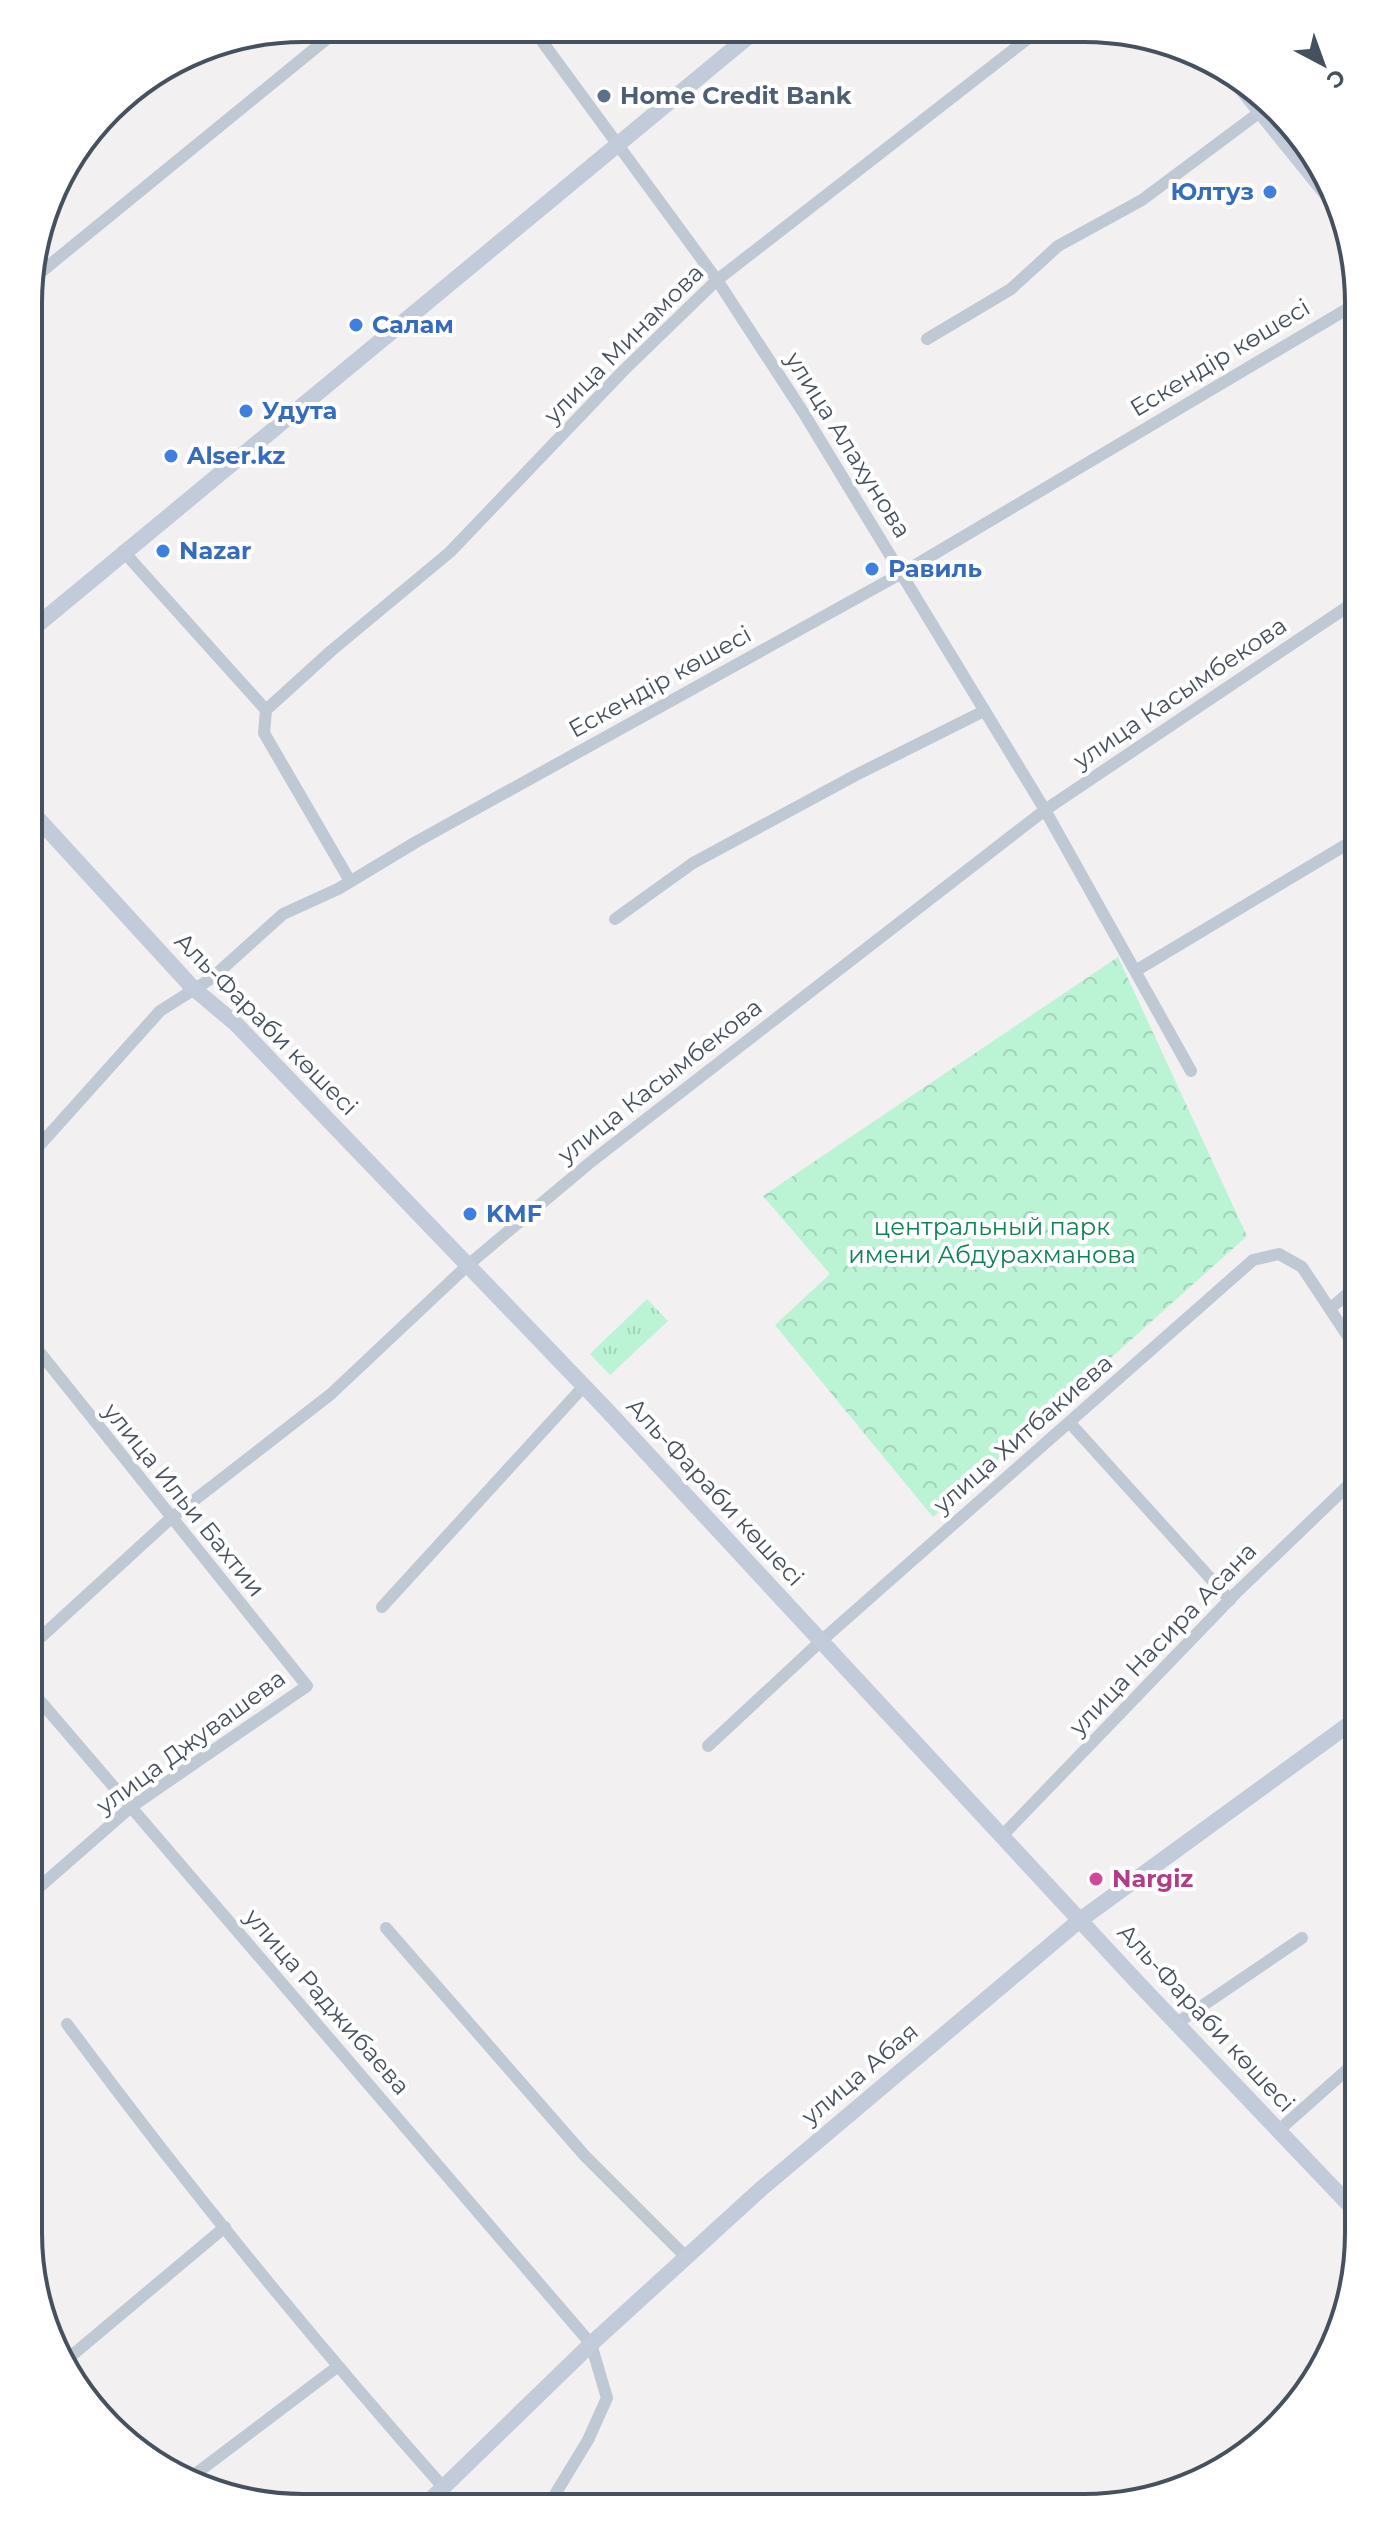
<svg xmlns="http://www.w3.org/2000/svg" width="1387" height="2536" viewBox="0 0 1387 2536" font-family="Montserrat,sans-serif">
<defs>
<pattern id="grass-tufts" width="24" height="20" patternUnits="userSpaceOnUse" patternTransform="scale(2)"><rect width="24" height="20" fill="#bbf3d5"/><path d="M3 7l-1-3M5 7V3M7 7l1-3M15 17l-1-3M17 17v-4M19 17l1-3" fill="none" stroke="#a2d2b9"/></pattern>
<pattern id="forest-crowns" width="20" height="18" patternUnits="userSpaceOnUse" patternTransform="scale(2)"><rect width="20" height="18" fill="#bbf3d5"/><path d="M2 6a3 3 0 1 1 6 0M12 15a3 3 0 1 1 6 0" fill="none" stroke="#a2d2b9"/></pattern>
</defs>
<rect width="100%" height="100%" fill="#f2f0f0"/>
<polygon fill="url(#grass-tufts)" points="647,1299 668,1321 610,1375 590,1354"/>
<polygon fill="url(#forest-crowns)" points="1118,957 1247,1236 933,1517 775,1325 830,1274 763,1196"/>
<g fill="none" stroke-linecap="round" stroke-linejoin="round">
<g stroke="#bfc9d3" stroke-width="12">
<polyline points="533,29 717,280 803,412 1045,810 1191,1071"/>
<polyline points="30,281 340,28"/>
<polyline points="927,339 1011,289 1058,246 1142,200 1260,112"/>
<polyline points="123,551 266,710 264,733 350,881"/>
<polyline points="266,710 331,651 450,552 624,370 717,280 1035,33"/>
<polyline points="615,919 693,863 856,775 984,711"/>
<polyline points="1137,970 1359,837"/>
<polyline points="29,1157 160,1011 212,978 283,914 338,889 416,842 902,573 1359,302"/>
<polyline points="1332,1307 1359,1284"/>
<polyline points="1070,1423 1230,1600"/>
<polyline points="382,1607 584,1386"/>
<polyline points="29,1648 170,1519 331,1394 468,1265 592,1161 1045,810 1359,599"/>
<polyline points="29,1688 591,2344 607,2398 588,2440 548,2506"/>
<polyline points="708,1746 821,1641 1253,1260 1279,1254 1302,1267 1359,1353"/>
<polyline points="1002,1836 1236,1593 1359,1475"/>
<polyline points="28,1897 131,1807 307,1686 29,1339"/>
<polyline points="386,1928 585,2156 685,2256"/>
<polyline points="1177,2023 1302,1938"/>
<path d="M 67,2024 C 185,2184 311,2338 443,2487"/>
<polyline points="1279,2130 1358,2060"/>
<polyline points="64,2362 225,2227"/>
<polyline points="194,2475 337,2367"/>
</g>
<g stroke="#c1cbda" stroke-width="16">
<polyline points="1236,81 1344,215"/>
<polyline points="30,631 755,31"/>
<polyline points="30,810 192,987 236,1024 605,1408 1138,1983 1358,2214"/>
<polyline points="424,2506 591,2344 761,2189 1080,1920 1359,1717"/>
</g>
</g>
<circle fill="#5c6f8a" stroke="#fff" stroke-width="3" cx="604" cy="96" r="8"/>
<g fill="#3f7fe0" stroke="#fff" stroke-width="3">
<circle cx="1270" cy="192" r="8"/>
<circle cx="356" cy="325" r="8"/>
<circle cx="246" cy="411" r="8"/>
<circle cx="171" cy="456" r="8"/>
<circle cx="163" cy="551" r="8"/>
<circle cx="872" cy="569" r="8"/>
<circle cx="470" cy="1214" r="8"/>
</g>
<circle fill="#d1479c" stroke="#fff" stroke-width="3" cx="1096" cy="1879" r="8"/>
<g text-anchor="middle" stroke-width="8" stroke-linejoin="round" paint-order="stroke">
<g font-size="24" font-weight="bold" fill="#4e5e75" stroke="#fff" text-anchor="start">
<text x="620" y="104">Home Credit Bank</text>
</g>
<g font-size="24" font-weight="bold" fill="#366cbe" stroke="#fff" text-anchor="start">
<text x="1254" y="200" text-anchor="end">Юлтуз</text>
<text x="372" y="333">Салам</text>
<text x="262" y="419">Удута</text>
<text x="187" y="464">Alser.kz</text>
<text x="179" y="559">Nazar</text>
<text x="888" y="577">Равиль</text>
<text x="486" y="1222">KMF</text>
</g>
<g font-size="24" fill="#46515f" stroke="#fff">
<text transform="translate(624 344) rotate(-45)" y="8">улица Минамова</text>
<text transform="translate(1220 358) rotate(-31)" y="8">Ескендір көшесі</text>
<text transform="translate(848 445) rotate(58)" y="8">улица Алахунова</text>
<text transform="translate(660 682) rotate(-29)" y="8">Ескендір көшесі</text>
<text transform="translate(1180 693) rotate(-34)" y="8">улица Касымбекова</text>
<text transform="translate(266 1024) rotate(45)" y="8">Аль-Фараби көшесі</text>
<text transform="translate(660 1081) rotate(-38)" y="8">улица Касымбекова</text>
<text transform="translate(1023 1434) rotate(-41)" y="8">улица Хитбакиева</text>
<text transform="translate(715 1492) rotate(47)" y="8">Аль-Фараби көшесі</text>
<text transform="translate(184 1500) rotate(51)" y="8">улица Ильи Бахтии</text>
<text transform="translate(1163 1639) rotate(-46)" y="8">улица Насира Асана</text>
<text transform="translate(191 1742) rotate(-36)" y="8">улица Джувашева</text>
<text transform="translate(327 2002) rotate(49)" y="8">улица Раджибаева</text>
<text transform="translate(1206 2018) rotate(47)" y="8">Аль-Фараби көшесі</text>
<text transform="translate(860 2074) rotate(-40)" y="8">улица Абая</text>
</g>
<g font-size="24" fill="#0f8252" stroke="#fff">
<text x="992" y="1235">центральный парк<tspan x="992" dy="28">имени Абдурахманова</tspan></text>
</g>
<g font-size="24" font-weight="bold" fill="#b23c85" stroke="#fff" text-anchor="start">
<text x="1112" y="1887">Nargiz</text>
</g>
</g>
<path d="M0 0H1387V2536H0ZM303 42H1084A261 261 0 0 1 1345 303V2233A261 261 0 0 1 1084 2494H303A261 261 0 0 1 42 2233V303A261 261 0 0 1 303 42Z" fill="#fff" fill-rule="evenodd"/>
<path fill="none" stroke="#46515f" stroke-width="4" d="M303 42H1084A261 261 0 0 1 1345 303V2233A261 261 0 0 1 1084 2494H303A261 261 0 0 1 42 2233V303A261 261 0 0 1 303 42Z"/>
<g transform="translate(1323 64) rotate(139)" stroke="#ffffff" stroke-width="6" paint-order="stroke">
<path d="M0-6L14 30L0 20L-14 30Z" fill="#46515f"/>
<text y="-12" font-size="22" font-weight="bold" text-anchor="middle" fill="#46515f">С</text>
</g>
</svg>
